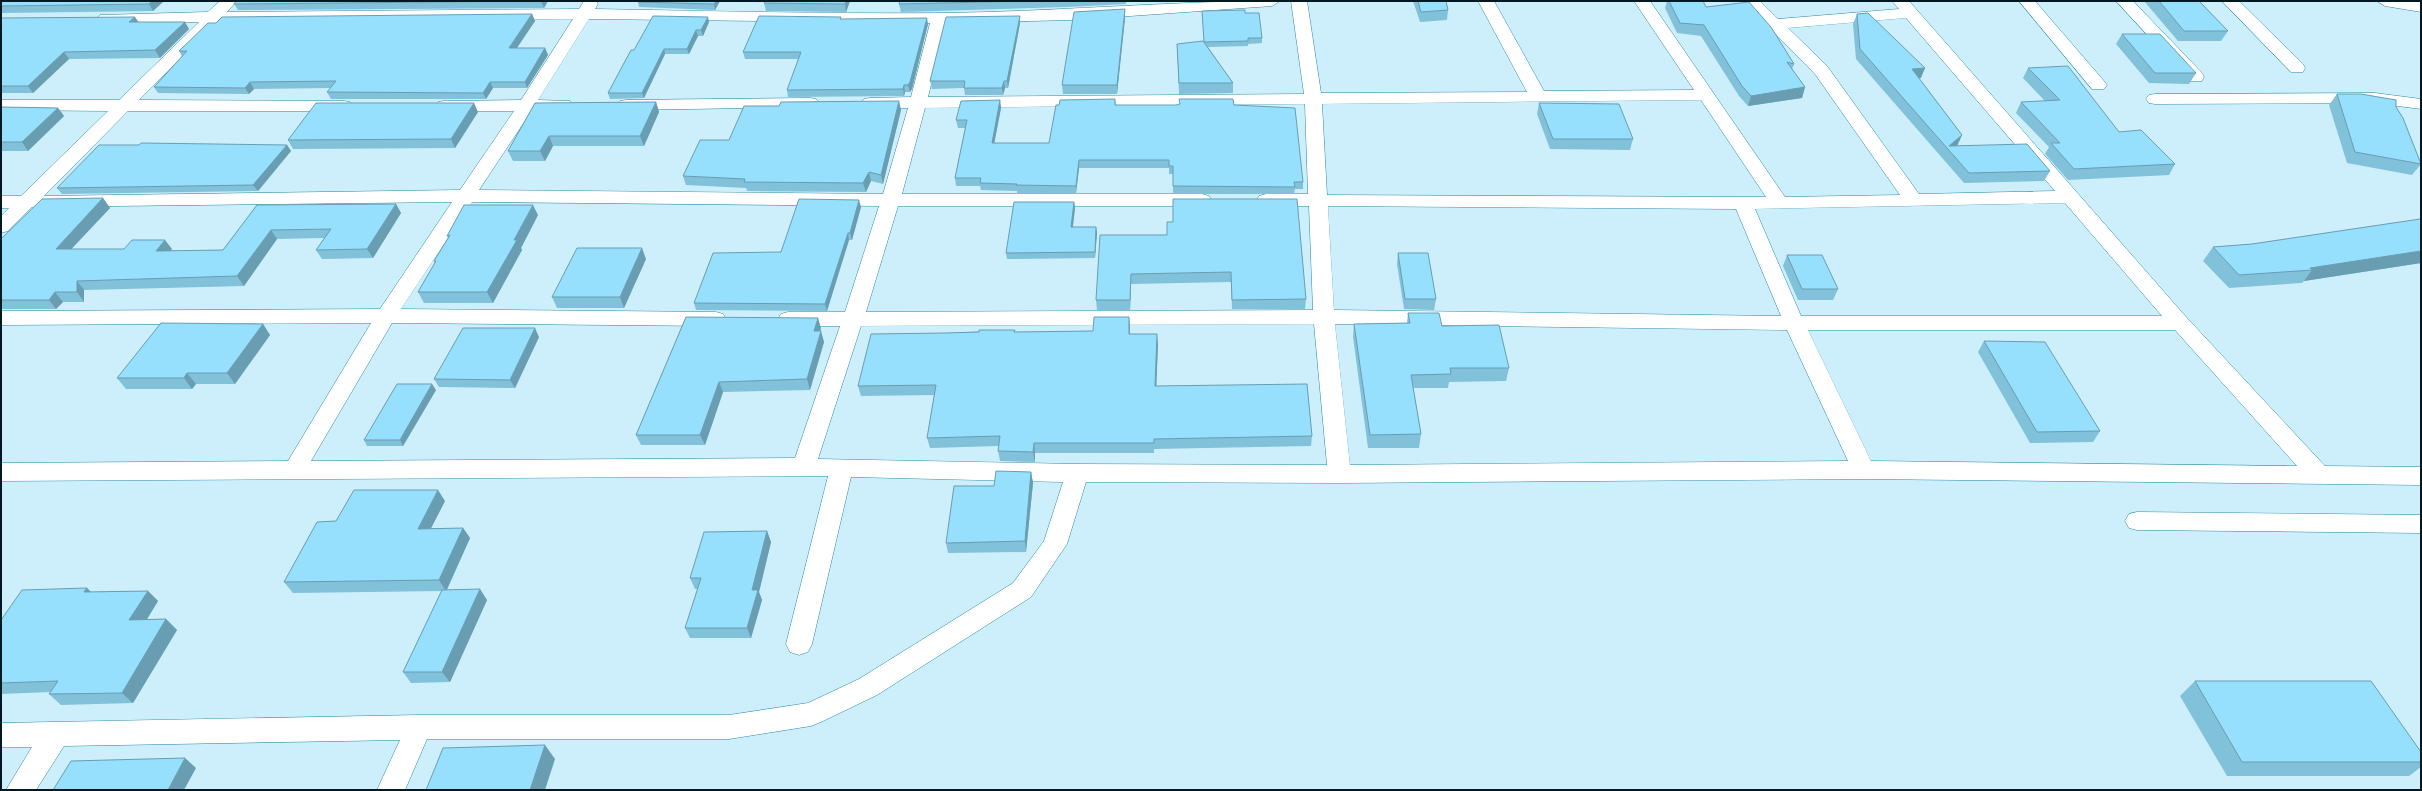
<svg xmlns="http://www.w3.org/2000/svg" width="2422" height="791" viewBox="0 0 2422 791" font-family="Literata,serif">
<rect width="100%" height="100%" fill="#cdeffc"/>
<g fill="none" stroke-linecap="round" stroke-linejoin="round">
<g stroke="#2889a9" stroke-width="1">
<g id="minor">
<path d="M 220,1 L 237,1 L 227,12 L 579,9 L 584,1 L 596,1 L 598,4 L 595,9 C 709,11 824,14 939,13 C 1053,12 1166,1 1280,1 L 1272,6 L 1073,20 L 946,23 L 928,97 L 1304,94 L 1291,1 L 1307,1 L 1321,93 L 1527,92 L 1478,1 L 1494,1 L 1544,91 L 1694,90 L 1634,1 L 1650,1 L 1785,197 L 1900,195 L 1815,74 L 1743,1 L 1760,1 L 1778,19 L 1899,9 L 1892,1 L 1909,1 L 2187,318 L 2325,466 L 2421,467 L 2421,485 L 1864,479 L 1339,483 L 1086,482 L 1067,544 L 1031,597 L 877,695 L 821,722 L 811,726 L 729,739 L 427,739 L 405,790 L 377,790 L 400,740 L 64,746 L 36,790 L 6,790 L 32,747 L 1,747 L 1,723 L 419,715 L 729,715 L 808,703 L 859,679 L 1013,583 L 1044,541 L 1063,482 L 851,477 L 812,644 L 808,652 L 799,655 L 790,652 L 786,644 L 828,476 L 1,481 L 1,463 L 288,461 L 371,323 L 1,325 L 1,311 L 380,309 L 452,202 L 32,207 L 8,231 L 1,233 L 1,216 L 9,208 L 1,208 L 1,196 L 21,196 L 108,111 L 1,110 L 1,100 L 119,100 L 199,22 L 106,23 L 100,21 L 98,18 L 100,15 L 208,12 ZM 1906,18 L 2055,191 L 1919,194 L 1827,66 L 1788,28 ZM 573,19 L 521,100 L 444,101 L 438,102 L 435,106 L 438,110 L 444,111 L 514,111 L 460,190 L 44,196 L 128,111 L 344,111 L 350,110 L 353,106 L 350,102 L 344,101 L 139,100 L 217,22 ZM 589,19 L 930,23 L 911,97 L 870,98 L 864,99 L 861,103 L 864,107 L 870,108 L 908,108 L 883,194 L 479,190 L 532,110 L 570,109 L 573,105 L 570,101 L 538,100 ZM 1701,100 L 1766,197 L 1327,195 L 1322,104 ZM 1305,104 L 1308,194 L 1266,194 L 1259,196 L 1257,200 L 1259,204 L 1266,206 L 1309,206 L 1313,310 L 866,312 L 898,206 L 1202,206 L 1209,204 L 1211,200 L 1209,196 L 1202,194 L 902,194 L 925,108 ZM 472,202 L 879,206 L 845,312 L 788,312 L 781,314 L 778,319 L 781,324 L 788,326 L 840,326 L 795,458 L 311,461 L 392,323 L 716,326 L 723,324 L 726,319 L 723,314 L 716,312 L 401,309 ZM 2065,203 L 2162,316 L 1801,316 L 1755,209 ZM 1328,206 L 1736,209 L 1781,316 L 1334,310 ZM 1314,324 L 1327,465 L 1077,464 L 818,459 L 861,326 ZM 1335,324 L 1787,330 L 1848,461 L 1350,465 ZM 1808,330 L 2175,330 L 2297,466 L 1871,461 Z"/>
<polygon points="2019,1 2035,1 2104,81 2107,85 2104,89 2092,89"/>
<polygon points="2116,1 2133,1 2202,73 2204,77 2202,81 2190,81"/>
<polygon points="2222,1 2239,1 2303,64 2305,68 2303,72 2291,72"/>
<polygon points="2377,1 2421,2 2421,12 2385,6"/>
<polygon points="2375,93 2421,99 2421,109 2375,103 2155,104 2149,103 2146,99 2149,95 2155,94"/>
<polygon points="810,98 816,99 819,103 816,107 626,110 620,109 617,105 620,101 626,100"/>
<polygon points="2137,512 2421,515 2421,533 2137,530 2129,528 2125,521 2129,514"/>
</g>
</g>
<use href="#minor" fill="#fff" fill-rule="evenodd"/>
</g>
<g fill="#81c1da">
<polygon points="1,1 164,1 153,11 1,13"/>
<polygon points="236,1 569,1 548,1 544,8 238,10 234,4"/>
<polygon points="720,1 715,10 639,7 638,2"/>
<polygon points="850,1 846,12 766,11 764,3"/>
<polygon points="900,1 1126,1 1126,4 1067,7 901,12 899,4"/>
<polygon points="1413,1 1446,1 1448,10 1447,20 1420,22"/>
<polygon points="1667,1 1703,1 1706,7 1794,64 1792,69 1805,87 1802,98 1748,106 1739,96 1701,36 1677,33 1665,8"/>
<polygon points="2144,1 2199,1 2228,31 2221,41 2178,41"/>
<polygon points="1125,9 1125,18 1117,94 1063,94 1062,85"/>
<polygon points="1202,11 1245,13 1262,38 1262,43 1248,44 1248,46 1208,47 1233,83 1233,93 1179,94 1177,44 1204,42"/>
<polygon points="532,14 535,21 517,48 545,48 548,55 527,88 493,88 486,99 331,99 327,92 331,88 254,89 249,94 158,93 154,87 182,56 179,51"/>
<polygon points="1857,14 1921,78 1919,78 1962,135 1957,146 2050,171 2044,181 1964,183 1856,59 1853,24"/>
<polygon points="841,17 841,19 928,24 912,89 910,92 905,92 904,96 788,97 787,90 799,59 745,59 743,52"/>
<polygon points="1,18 139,22 189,29 160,58 69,59 33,93 1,93"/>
<polygon points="709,22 703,36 698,36 689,54 665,54 644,98 610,99 608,93 634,50"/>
<polygon points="1020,23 1008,88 1005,88 1003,95 965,95 964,88 932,89 930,81"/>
<polygon points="2122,34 2196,73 2189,84 2149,83 2116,44"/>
<polygon points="2028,68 2119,132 2175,164 2169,175 2068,180 2045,154 2049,147 2016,113 2021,102 2045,101 2023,78"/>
<polygon points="2337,94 2396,107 2421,164 2412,175 2347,163 2329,105"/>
<polygon points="1115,99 1116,105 1234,105 1303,182 1303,189 1295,189 1294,194 1173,194 1173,174 1169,174 1169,168 1079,168 1076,193 1017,193 1017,191 981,190 980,186 956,186 955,178 965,128 958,128 956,120 1000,100 1001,108 994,143 1049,143 1059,105"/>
<polygon points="656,102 659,112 644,146 553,146 545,161 513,161 508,151 535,103"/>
<polygon points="1539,103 1633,139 1630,150 1550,149 1537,114"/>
<polygon points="1,107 58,108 64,116 28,151 1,151"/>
<polygon points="901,110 883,184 871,181 866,192 747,191 746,188 686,185 683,176 729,140"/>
<polygon points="478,112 455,148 293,149 288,140"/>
<polygon points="139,145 287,145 291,151 258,191 62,194 57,188"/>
<polygon points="103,198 110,208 71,249 172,249 170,251 223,250 257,205 396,204 401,213 373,258 322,259 316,250 324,238 277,239 244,286 84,290 84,302 63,302 56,309 1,309 1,239"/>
<polygon points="1074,202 1075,208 1073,227 1096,227 1097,233 1095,258 1007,259 1006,253"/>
<polygon points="861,207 852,240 849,240 827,311 696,310 694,303 781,252"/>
<polygon points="538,215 521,248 522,250 493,303 424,303 418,292 435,263 434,261 448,238 447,236"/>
<polygon points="2421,220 2421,263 2304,281 2302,283 2229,288 2203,261 2213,247 2252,244"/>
<polygon points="1167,235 1306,299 1305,309 1232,309 1231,282 1131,284 1130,310 1097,310 1096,300"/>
<polygon points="1398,253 1436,299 1434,310 1404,309 1397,264"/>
<polygon points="1787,255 1838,289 1833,300 1798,300 1783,266"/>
<polygon points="646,259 624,308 557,308 552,297"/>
<polygon points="1408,313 1442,326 1509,368 1506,381 1449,382 1448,388 1413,388 1421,434 1419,448 1368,448 1353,337 1354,324 1407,323"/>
<polygon points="686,317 821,328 820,331 824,342 810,390 723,392 705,445 641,445 636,435"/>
<polygon points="1129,317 1130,334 1158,344 1156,386 1312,436 1311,446 1154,449 1154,453 1035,453 1035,462 1000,461 998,451 999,446 930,448 927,438 934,395 861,396 858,386 945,333 1015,330 1015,332 1093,331"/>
<polygon points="263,324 270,335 235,384 196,384 192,389 126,389 117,378"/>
<polygon points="539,337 515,388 439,387 434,379"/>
<polygon points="1984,341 2100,431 2093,442 2030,443 1978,352"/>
<polygon points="436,390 403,446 367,446 364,440"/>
<polygon points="1031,472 1033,483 1026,552 948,553 946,543 994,486"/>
<polygon points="445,501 431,528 463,528 470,538 447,590 487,600 450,682 411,683 403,672 442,591 293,593 284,582 336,521"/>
<polygon points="767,531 771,542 759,592 762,600 751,638 690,638 685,628 698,589 695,589 690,578"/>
<polygon points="87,588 91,592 148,591 158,601 146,620 166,619 177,630 133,703 61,705 49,694 51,692 1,694 1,620"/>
<polygon points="2195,681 2421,752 2421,767 2409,776 2227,776 2180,696"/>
</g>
<g fill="#699db1">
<polygon points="152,1 164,1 153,11 149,4"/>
<polygon points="541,1 548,1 544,8"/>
<polygon points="716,1 720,1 715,10 714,4"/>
<polygon points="846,1 850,1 846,12 845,4"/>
<polygon points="1125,9 1125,18 1117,94 1117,85"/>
<polygon points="532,14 535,21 512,55 509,48"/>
<polygon points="1020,16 1020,23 1008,88 1007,81"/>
<polygon points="135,17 140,24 129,22"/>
<polygon points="708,17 709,22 703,36 701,30"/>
<polygon points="927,18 928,24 912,89 910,92 908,85"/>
<polygon points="185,22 189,29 160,58 155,50"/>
<polygon points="696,30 698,36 689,54 687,49"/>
<polygon points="545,48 548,55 527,88 525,82"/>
<polygon points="664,49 665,54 644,98 642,93"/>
<polygon points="64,52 69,59 33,93 28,86"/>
<polygon points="1925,68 1921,78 1908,79 1912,69"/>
<polygon points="1004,81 1005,88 1003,95 1002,88"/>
<polygon points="250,82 254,89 249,94 245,88"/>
<polygon points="490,82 493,88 486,99 483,93"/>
<polygon points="904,85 905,92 904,96 903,89"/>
<polygon points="1805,87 1802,98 1748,106 1751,96"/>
<polygon points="1000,100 1001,108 993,150 992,143"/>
<polygon points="899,101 901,110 883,184 881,175"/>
<polygon points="656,102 659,112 644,146 640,136"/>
<polygon points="474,103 478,112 455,148 451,139"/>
<polygon points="58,108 64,116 28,151 22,142"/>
<polygon points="1962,135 1957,146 1950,151 1949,146"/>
<polygon points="549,136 553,146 545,161 540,151"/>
<polygon points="287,145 291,151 258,191 253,185"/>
<polygon points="1079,160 1079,168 1076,193 1076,186"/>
<polygon points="869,172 871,181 866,192 863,183"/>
<polygon points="103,198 110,208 63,258 56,249"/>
<polygon points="859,200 861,207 852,240 850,233"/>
<polygon points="1074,202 1075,208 1072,233 1071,227"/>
<polygon points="396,204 401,213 373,258 367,249"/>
<polygon points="533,205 538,215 521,248 522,250 493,303 487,292"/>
<polygon points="1096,227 1097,233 1095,258 1095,252"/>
<polygon points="271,230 277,239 244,286 237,276"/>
<polygon points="848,233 849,240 827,311 825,304"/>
<polygon points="165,240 172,249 163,260 156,251"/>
<polygon points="642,248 646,259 624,308 620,297"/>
<polygon points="2421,251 2421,263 2304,281 2312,270 2310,268"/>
<polygon points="1131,274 1131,284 1130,310 1130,300"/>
<polygon points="77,281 84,290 84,302 77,292"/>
<polygon points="55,292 63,302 56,309 49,300"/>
<polygon points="1129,317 1130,327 1129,344"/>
<polygon points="818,318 821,328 817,342 814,331"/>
<polygon points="263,324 270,335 235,384 227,373"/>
<polygon points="535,328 539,337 515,388 510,380"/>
<polygon points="821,331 824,342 810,390 807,379"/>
<polygon points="1157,334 1158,344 1156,396 1155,386"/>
<polygon points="187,373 196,384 192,389 184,378"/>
<polygon points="719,382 723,392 705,445 700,435"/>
<polygon points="432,384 436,390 403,446 400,440"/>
<polygon points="1034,443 1035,453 1035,462 1033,452"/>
<polygon points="1031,472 1033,483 1026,552 1025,541"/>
<polygon points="438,490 445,501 425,540 418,529"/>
<polygon points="463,528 470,538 446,591 439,580"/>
<polygon points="767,531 771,542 759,592 762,600 751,638 747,628 752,590"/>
<polygon points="87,588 98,599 84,592"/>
<polygon points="480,589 487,600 450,682 442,672"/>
<polygon points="148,591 158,601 140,631 129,620"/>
<polygon points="166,619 177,630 133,703 122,693"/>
<polygon points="545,745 555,759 545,790 530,790"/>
<polygon points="185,758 196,768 184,790 168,790"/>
</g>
<g fill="#96e0fd" stroke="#699db1">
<polygon points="1,1 152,1 149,4 1,6"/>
<polygon points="236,1 541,1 234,4"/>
<polygon points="638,1 716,1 714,4 638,2"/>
<polygon points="765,1 846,1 845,4 764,3"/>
<polygon points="900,1 1028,1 899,4"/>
<polygon points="1418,1 1446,1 1448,10 1421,12"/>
<polygon points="1669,1 1703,1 1706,7 1749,2 1771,27 1794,64 1787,62 1805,87 1751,96 1742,86 1704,25 1680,23"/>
<polygon points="2159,1 2199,1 2228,31 2184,31"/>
<polygon points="1125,9 1117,85 1062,85 1074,12"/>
<polygon points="1245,10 1245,13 1259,13 1262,38 1248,38 1248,41 1204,42 1202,11"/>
<polygon points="1868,13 1925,68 1912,69 1962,135 1949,146 2027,144 2050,171 1969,173 1860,49 1857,14"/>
<polygon points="532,14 509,48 545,48 525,82 490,82 483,93 327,92 336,81 250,82 245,88 154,87 187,51 179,51 208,23 216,23 222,17"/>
<polygon points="653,16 708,17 701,30 696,30 687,49 664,49 642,93 608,93 631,50 634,50"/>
<polygon points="759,16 841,17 840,19 927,18 910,82 908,85 904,85 903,89 787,90 801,52 743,52"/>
<polygon points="1020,16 1007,81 1004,81 1002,88 964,88 965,81 930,81 946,17"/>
<polygon points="135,17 129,22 185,22 155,50 64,52 28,86 1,86 1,18"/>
<polygon points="2122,34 2160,34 2196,73 2155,73"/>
<polygon points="1203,41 1233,83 1179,83 1177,44"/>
<polygon points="2068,66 2119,132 2141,130 2175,164 2074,169 2051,143 2060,143 2021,102 2060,100 2028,68"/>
<polygon points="2337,94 2361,94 2396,100 2396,107 2403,118 2421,164 2355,152"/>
<polygon points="1115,99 1115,105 1176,105 1180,104 1179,99 1233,99 1234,105 1295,108 1303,182 1294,182 1295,187 1173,186 1173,166 1169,166 1169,160 1079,160 1076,186 1016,185 1017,184 980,183 981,178 955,178 967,120 956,120 961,101 1000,100 992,143 1049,143 1056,105 1059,105 1060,100"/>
<polygon points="899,101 881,175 869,172 863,183 744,182 745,179 683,176 700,140 729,140 744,106 779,106 781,102"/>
<polygon points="656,102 640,136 549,136 540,151 508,151 535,103"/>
<polygon points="316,103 474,103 451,139 288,140"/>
<polygon points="1539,103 1619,104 1633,139 1553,139"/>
<polygon points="1,107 58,108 22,142 1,142"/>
<polygon points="141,143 287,145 253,185 57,188 99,145 139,145"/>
<polygon points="103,198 56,249 124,249 132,240 165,240 156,251 223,250 257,205 396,204 367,249 316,250 331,229 271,230 237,276 77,281 77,292 55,292 49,300 1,300 1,239 42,199"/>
<polygon points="799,199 859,200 850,233 848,233 825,304 694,303 713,253 781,252"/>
<polygon points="1173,199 1297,199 1306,299 1232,300 1231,272 1131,274 1130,300 1096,300 1100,235 1167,235 1167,222 1173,222"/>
<polygon points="1014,202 1074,202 1071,227 1096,227 1095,252 1006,253"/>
<polygon points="464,205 533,205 514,240 517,240 487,292 418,292 436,261 434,261 450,235 447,236"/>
<polygon points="2420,219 2421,220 2421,251 2310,268 2312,270 2239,275 2213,247 2252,244"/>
<polygon points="577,248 642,248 620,297 552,297"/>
<polygon points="1398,253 1428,253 1436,299 1405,299"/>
<polygon points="1787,255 1822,255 1838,289 1802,289"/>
<polygon points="1408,313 1439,313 1442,326 1499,325 1509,368 1450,368 1451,374 1411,375 1421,434 1370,435 1354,324 1410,323"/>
<polygon points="686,317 818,318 814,331 821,331 807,379 719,382 700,435 636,435"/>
<polygon points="1094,317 1129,317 1129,334 1157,334 1155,386 1307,384 1312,436 1154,439 1154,443 1034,443 1033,452 998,451 1000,436 927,438 936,385 858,386 871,334 945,333 979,332 979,330 1015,330 1014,332 1093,331"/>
<polygon points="161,323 263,324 227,373 187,373 184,378 117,378"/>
<polygon points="463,328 535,328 510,380 434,379"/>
<polygon points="1984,341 2045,342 2100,431 2037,432"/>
<polygon points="397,384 432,384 400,440 364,440"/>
<polygon points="996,471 1031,472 1025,541 946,543 954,486 994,486"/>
<polygon points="354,490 438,490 418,529 463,528 439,580 284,582 317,522 336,521"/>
<polygon points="767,531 752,590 758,590 747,628 685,628 701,578 690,578 704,532"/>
<polygon points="87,588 84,592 148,591 129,620 166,619 122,693 49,694 58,681 1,683 1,620 22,590"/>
<polygon points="480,589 442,672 403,672 442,590"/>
<polygon points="2195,681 2371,681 2421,752 2421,762 2242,762"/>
<polygon points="545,745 530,790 426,790 443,748"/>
<polygon points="185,758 168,790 53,790 71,761"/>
</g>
<rect width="2422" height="791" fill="none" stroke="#001822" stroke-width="4"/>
</svg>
